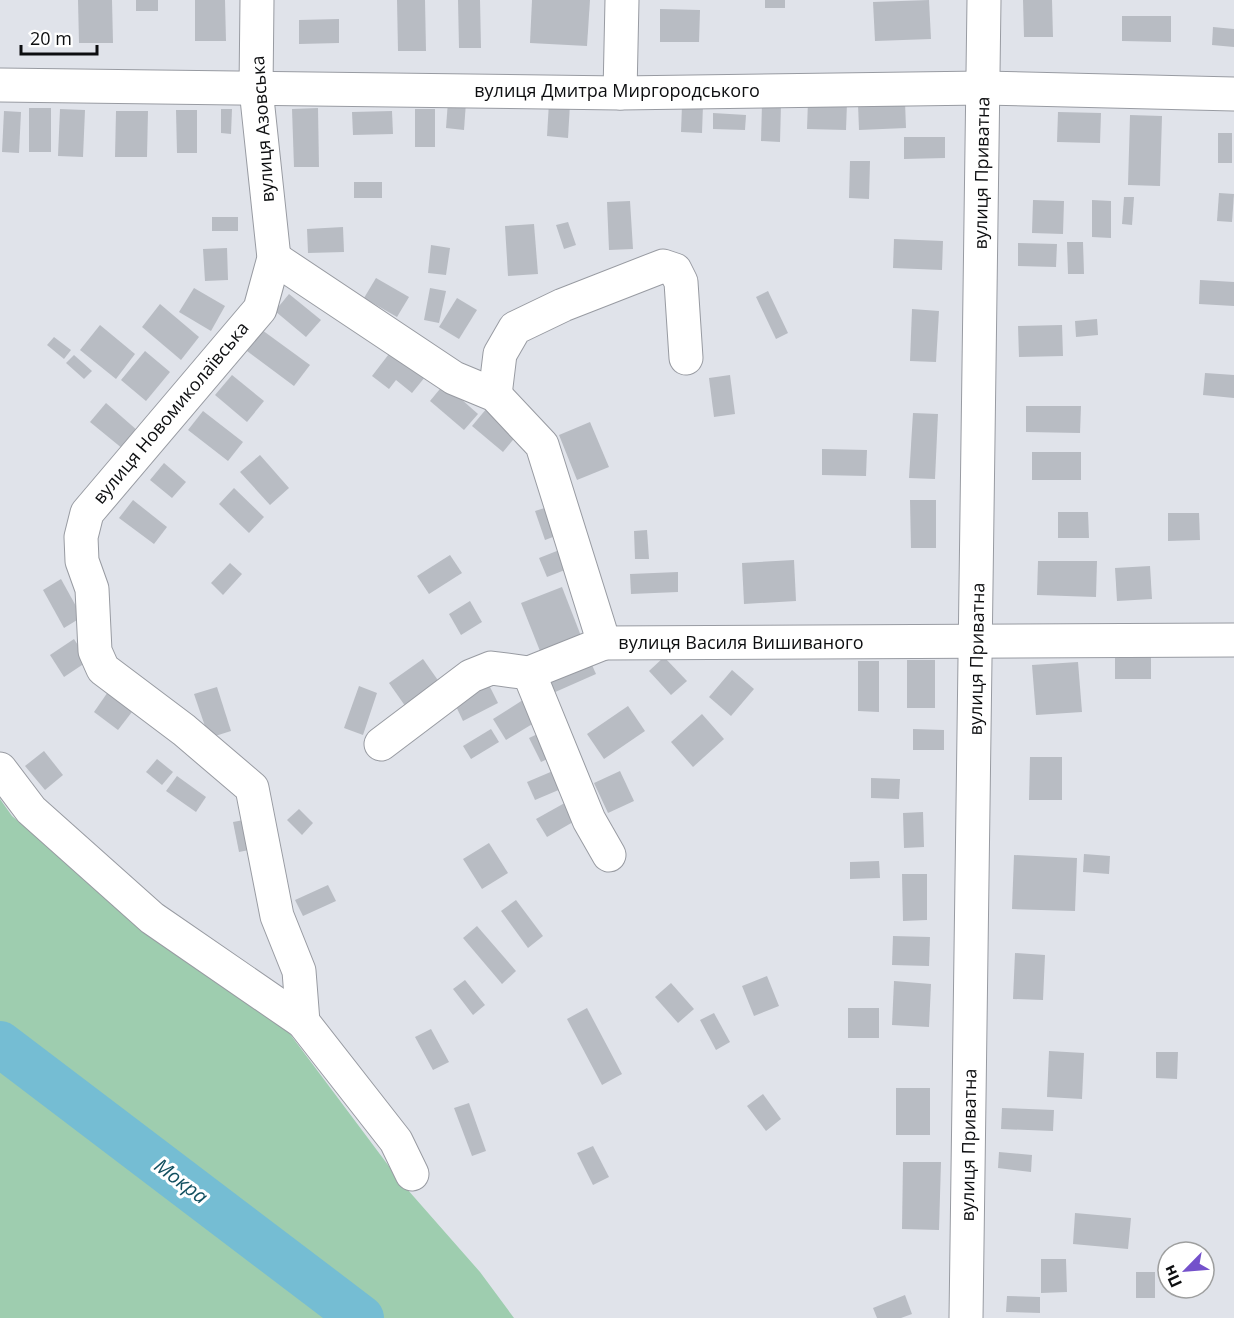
<svg xmlns="http://www.w3.org/2000/svg" width="1234" height="1318" viewBox="0 0 1234 1318" font-family="'Open Sans',sans-serif">
<rect width="100%" height="100%" fill="#e0e3ea"/>
<polygon fill="#9ecdaf" points="0,799 12,816 148,931 281,1022 400,1181 480,1272 514,1318 0,1318"/>
<g fill="none" stroke-linecap="round" stroke-linejoin="round">
<polyline stroke="#75bdd3" stroke-width="46" points="0,1044 361,1318"/>
</g>
<g fill="#b8bcc3">
<polygon points="78,0 112,0 113,43 79,43"/>
<rect x="136" y="0" width="22" height="11"/>
<polygon points="195,0 225,0 226,41 195,41"/>
<polygon points="397,0 425,0 426,51 398,51"/>
<polygon points="458,0 480,0 481,48 459,48"/>
<polygon points="532,0 590,0 587,46 530,43"/>
<rect x="765" y="0" width="20" height="8"/>
<polygon points="929,0 931,39 875,41 873,2"/>
<polygon points="1023,0 1052,0 1053,37 1024,37"/>
<polygon points="660,9 700,10 699,42 660,42"/>
<polygon points="1122,16 1171,16 1171,42 1122,41"/>
<polygon points="339,19 339,43 299,44 299,20"/>
<polygon points="1213,27 1234,29 1234,47 1212,45"/>
<polygon points="448,101 466,102 464,130 446,128"/>
<polygon points="808,101 847,103 846,130 807,129"/>
<polygon points="549,102 570,104 568,138 547,136"/>
<polygon points="905,102 906,128 859,130 858,104"/>
<polygon points="762,103 781,104 780,142 761,141"/>
<polygon points="682,105 703,105 702,133 681,132"/>
<rect x="29" y="108" width="22" height="44"/>
<polygon points="318,108 319,167 294,167 292,109"/>
<polygon points="60,109 85,110 83,157 58,156"/>
<polygon points="221,109 232,109 231,134 221,133"/>
<rect x="415" y="109" width="20" height="38"/>
<polygon points="176,110 197,110 197,153 177,153"/>
<polygon points="4,111 21,112 19,153 2,152"/>
<polygon points="116,111 148,111 147,157 115,157"/>
<polygon points="392,111 393,134 353,135 352,112"/>
<polygon points="1058,112 1101,113 1100,143 1057,142"/>
<polygon points="713,113 746,115 745,130 713,129"/>
<polygon points="1130,115 1162,116 1160,186 1128,185"/>
<rect x="1218" y="133" width="14" height="30"/>
<polygon points="904,137 945,137 945,158 904,159"/>
<polygon points="850,161 870,161 869,199 849,198"/>
<rect x="354" y="182" width="28" height="16"/>
<polygon points="1219,193 1234,194 1232,222 1217,221"/>
<polygon points="1124,197 1134,197 1132,225 1122,224"/>
<polygon points="1033,200 1064,201 1063,234 1032,233"/>
<polygon points="1092,200 1111,201 1111,238 1092,237"/>
<polygon points="630,201 633,249 609,250 607,202"/>
<rect x="212" y="217" width="26" height="14"/>
<polygon points="568,222 576,245 564,249 556,225"/>
<polygon points="534,224 538,274 508,276 505,226"/>
<polygon points="343,227 344,252 308,253 307,229"/>
<polygon points="894,239 943,241 942,270 893,268"/>
<polygon points="1067,242 1083,242 1084,274 1068,274"/>
<polygon points="1018,243 1057,244 1056,267 1018,266"/>
<polygon points="431,245 450,248 446,275 428,273"/>
<polygon points="227,248 228,280 205,281 203,249"/>
<polygon points="376,278 409,297 397,317 364,298"/>
<polygon points="1200,280 1234,282 1234,306 1199,304"/>
<polygon points="194,288 225,306 211,331 179,312"/>
<polygon points="430,288 446,291 439,323 424,320"/>
<polygon points="768,291 788,333 776,339 756,297"/>
<polygon points="289,294 321,320 306,337 275,311"/>
<polygon points="457,298 477,310 459,339 439,327"/>
<polygon points="160,304 199,337 181,360 142,327"/>
<polygon points="912,309 939,311 936,362 910,361"/>
<polygon points="1097,319 1098,335 1076,337 1075,321"/>
<polygon points="100,325 135,354 116,379 80,350"/>
<polygon points="1062,325 1063,356 1019,357 1018,326"/>
<polygon points="262,330 310,365 294,386 247,351"/>
<polygon points="54,337 71,350 64,359 47,345"/>
<polygon points="392,350 425,377 412,393 396,380 389,389 372,376"/>
<polygon points="145,351 170,372 146,401 121,380"/>
<polygon points="74,355 92,371 84,379 66,363"/>
<polygon points="1205,373 1234,375 1234,398 1203,395"/>
<polygon points="232,375 264,401 247,422 215,395"/>
<polygon points="730,375 735,414 714,417 709,378"/>
<polygon points="444,384 478,414 464,430 430,401"/>
<polygon points="106,403 138,431 123,449 90,422"/>
<polygon points="1026,406 1081,406 1080,433 1026,432"/>
<polygon points="487,408 517,435 503,452 472,426"/>
<polygon points="203,411 243,442 228,461 188,430"/>
<polygon points="913,413 938,414 935,479 909,478"/>
<polygon points="590,422 609,467 577,480 559,435"/>
<polygon points="822,449 867,450 866,476 822,475"/>
<rect x="1032" y="452" width="49" height="28"/>
<polygon points="260,455 289,488 270,505 240,472"/>
<polygon points="164,463 186,482 172,498 150,480"/>
<polygon points="234,488 264,517 249,533 219,504"/>
<polygon points="133,500 167,527 154,544 119,518"/>
<polygon points="910,500 936,500 936,548 911,548"/>
<polygon points="551,506 561,534 545,540 535,511"/>
<polygon points="1058,512 1088,512 1089,538 1058,538"/>
<polygon points="1168,513 1199,513 1200,540 1168,541"/>
<polygon points="647,530 649,559 635,559 634,531"/>
<polygon points="562,549 570,568 547,577 539,558"/>
<polygon points="450,555 462,573 429,594 417,576"/>
<polygon points="794,560 796,601 744,604 742,563"/>
<polygon points="1038,561 1097,561 1096,597 1037,595"/>
<polygon points="230,563 242,574 223,595 211,583"/>
<polygon points="1150,566 1152,599 1117,601 1115,568"/>
<polygon points="678,572 678,592 631,594 630,574"/>
<polygon points="61,579 82,617 64,628 43,590"/>
<polygon points="562,587 581,636 540,651 521,603"/>
<polygon points="470,601 482,622 461,635 449,614"/>
<polygon points="74,639 88,661 64,677 50,655"/>
<polygon points="587,654 596,674 553,693 544,673"/>
<rect x="1115" y="655" width="36" height="24"/>
<polygon points="664,657 687,681 671,695 649,671"/>
<polygon points="423,659 442,686 408,710 389,683"/>
<rect x="907" y="660" width="28" height="48"/>
<polygon points="858,661 879,661 879,712 858,711"/>
<polygon points="1078,662 1082,712 1036,715 1032,665"/>
<polygon points="732,670 754,689 731,716 709,697"/>
<polygon points="488,683 498,703 463,721 453,700"/>
<polygon points="359,686 377,693 363,735 344,728"/>
<polygon points="217,687 231,731 209,738 194,694"/>
<polygon points="110,689 135,708 118,730 94,712"/>
<polygon points="526,698 539,720 506,740 493,719"/>
<polygon points="628,706 645,731 604,759 587,734"/>
<polygon points="702,714 724,739 693,767 671,742"/>
<polygon points="491,729 499,742 471,759 463,746"/>
<polygon points="913,729 944,730 944,750 913,750"/>
<polygon points="544,731 556,755 541,762 529,738"/>
<polygon points="44,751 63,775 45,790 25,766"/>
<polygon points="1030,757 1062,757 1062,800 1029,800"/>
<polygon points="157,759 173,772 162,785 146,772"/>
<polygon points="560,768 568,786 535,800 527,782"/>
<polygon points="620,771 634,801 608,813 594,783"/>
<polygon points="177,776 206,797 196,812 166,791"/>
<polygon points="871,778 900,779 899,799 871,798"/>
<polygon points="570,800 580,818 547,837 536,819"/>
<polygon points="299,809 313,823 302,835 287,820"/>
<polygon points="923,812 924,847 904,848 903,813"/>
<polygon points="249,819 254,849 239,852 233,822"/>
<polygon points="489,843 508,873 482,889 463,859"/>
<polygon points="1084,854 1110,856 1109,874 1083,872"/>
<polygon points="1014,855 1077,858 1075,911 1012,909"/>
<polygon points="879,861 880,878 850,879 850,862"/>
<polygon points="902,874 927,874 927,920 903,921"/>
<polygon points="328,885 336,901 303,916 295,900"/>
<polygon points="516,900 543,936 528,948 501,911"/>
<polygon points="477,926 516,971 502,984 463,938"/>
<polygon points="893,936 930,937 929,966 892,965"/>
<polygon points="1015,953 1045,955 1043,1000 1013,999"/>
<polygon points="767,976 779,1006 754,1016 742,986"/>
<polygon points="465,980 485,1005 473,1015 453,989"/>
<polygon points="894,981 931,984 929,1027 892,1025"/>
<polygon points="671,983 694,1009 678,1023 655,997"/>
<polygon points="587,1008 622,1074 602,1085 567,1019"/>
<rect x="848" y="1008" width="31" height="30"/>
<polygon points="714,1013 730,1042 716,1050 700,1020"/>
<polygon points="431,1029 449,1062 433,1070 415,1037"/>
<polygon points="1049,1051 1084,1053 1082,1099 1047,1097"/>
<polygon points="1156,1052 1178,1052 1177,1079 1156,1078"/>
<rect x="896" y="1088" width="34" height="47"/>
<polygon points="763,1094 781,1119 766,1131 747,1106"/>
<polygon points="469,1103 486,1151 472,1156 454,1108"/>
<polygon points="1002,1108 1054,1110 1053,1131 1001,1129"/>
<polygon points="593,1146 609,1177 593,1185 577,1153"/>
<polygon points="999,1152 1032,1155 1031,1172 998,1168"/>
<polygon points="903,1162 941,1162 939,1230 902,1229"/>
<polygon points="1075,1213 1131,1218 1128,1249 1073,1244"/>
<polygon points="1041,1259 1066,1259 1067,1292 1041,1293"/>
<rect x="1136" y="1272" width="19" height="26"/>
<polygon points="905,1295 912,1314 901,1318 877,1318 873,1308"/>
<polygon points="1007,1296 1040,1297 1040,1313 1006,1312"/>
</g>
<g fill="none" stroke-linecap="round" stroke-linejoin="round">
<g stroke="#989ba2" stroke-width="35">
<g id="minor">
<polyline points="257,0 256,89 274,258 260,309 87,513 81,537 82,561 92,589 95,651 103,669 184,730 252,788 277,916 299,971 303,1022 396,1141 412,1174"/>
<polyline points="0,85 620,93 983,88 1234,94"/>
<polyline points="620,93 622,0"/>
<polyline points="274,258 454,378 495,395 542,445 604,643 1234,640"/>
<polyline points="495,395 500,354 515,328 563,305 663,266 675,270 681,282 686,358"/>
<polyline points="529,673 589,820 609,855"/>
<polyline points="381,744 471,676 491,668 529,673 604,643"/>
<polyline points="0,769 31,810 152,918 303,1022"/>
<polyline points="966,1318 984,0"/>
</g>
</g>
<use href="#minor" stroke="#fff" stroke-width="33"/>
</g>
<g text-anchor="middle" stroke-width="6" stroke-linejoin="round" paint-order="stroke">
<g font-size="18" fill="#0d0e10" stroke="#fff">
<text x="617" y="97">вулиця Дмитра Миргородського</text>
<text transform="translate(263 129) rotate(-94)" y="6">вулиця Азовська</text>
<text transform="translate(982 173) rotate(-89)" y="6">вулиця Приватна</text>
<text transform="translate(171 413) rotate(-50)" y="6">вулиця Новомиколаївська</text>
<text x="741" y="649">вулиця Василя Вишиваного</text>
<text transform="translate(977 659) rotate(-89)" y="6">вулиця Приватна</text>
<text transform="translate(969 1145) rotate(-89)" y="6">вулиця Приватна</text>
</g>
<g font-size="20" font-style="italic" fill="#125060" stroke="#fff">
<text transform="translate(181 1181) rotate(37)" y="7">Мокра</text>
</g>
</g>
<g transform="translate(1186 1270) rotate(245)"><circle r="28" fill="#ffffff" stroke="#9e9f9f" stroke-width="1.5"/>
<path d="M0-4.5L10 22L0 15L-10 22Z" fill="#7451cb"/>
<text y="-9" font-size="16" font-weight="bold" text-anchor="middle" fill="#0d0e10">Пн</text>
</g>
<path d="M21 45v9h76v-9" fill="none" stroke="#0d0e10" stroke-width="3"/>
<text x="30" y="45" font-size="18" fill="#0d0e10" stroke="#ffffff" stroke-width="4.5" paint-order="stroke">20 m</text>
</svg>
